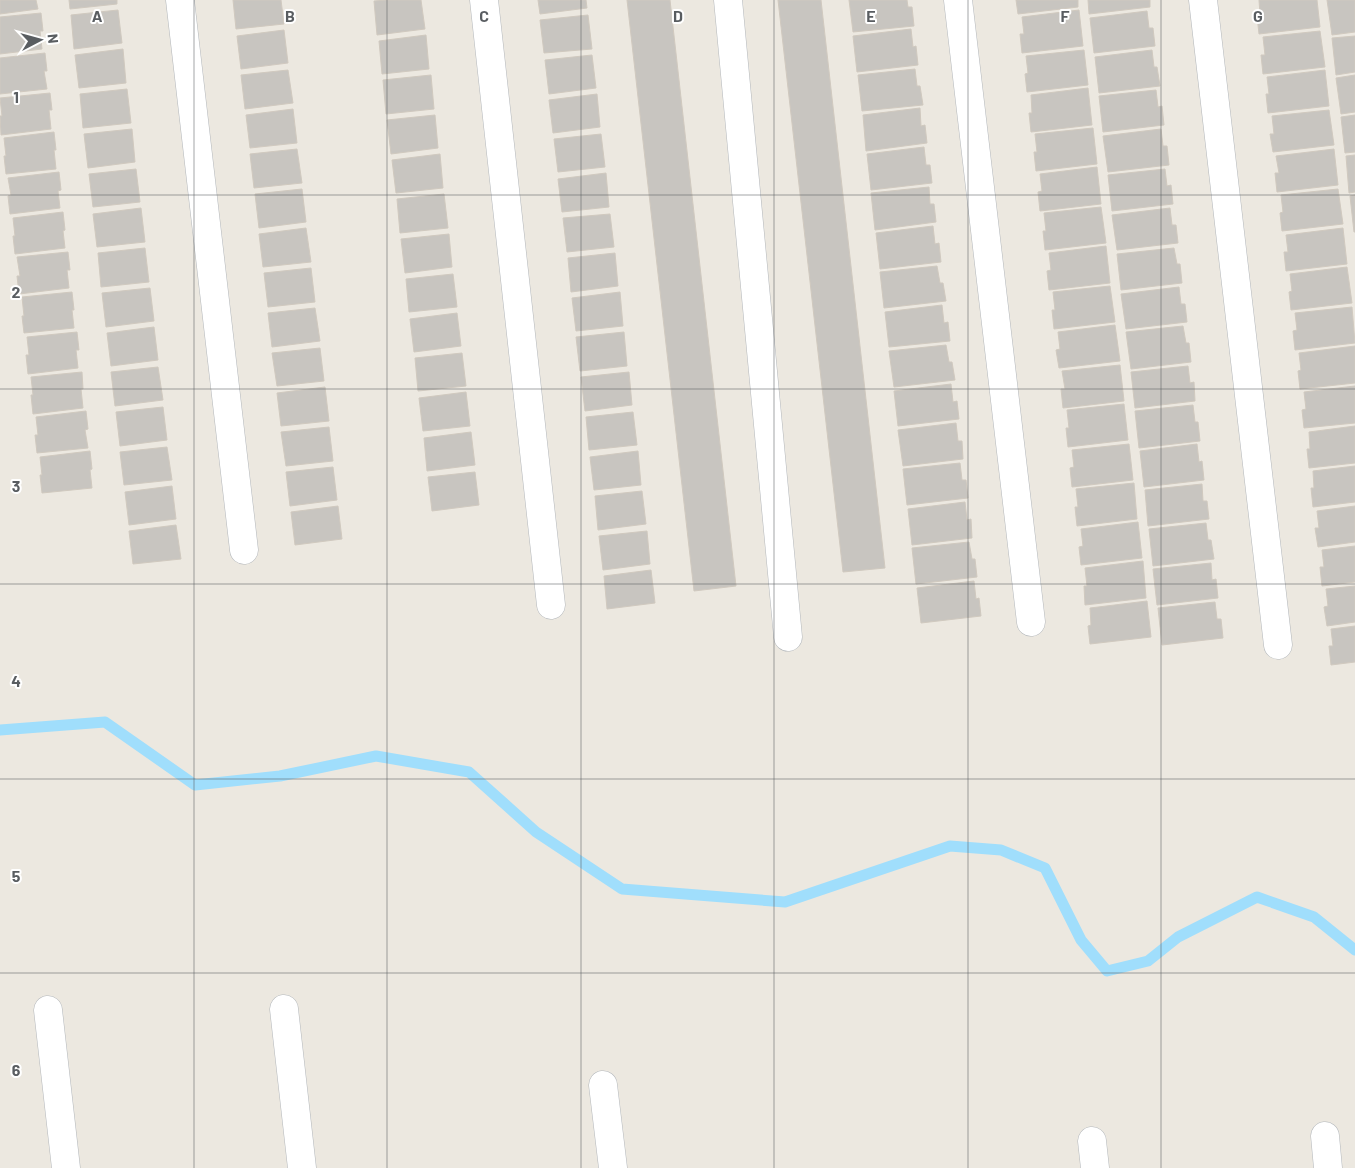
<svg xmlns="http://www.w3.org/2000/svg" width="1355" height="1168" viewBox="0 0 1355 1168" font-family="Barlow,sans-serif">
<rect width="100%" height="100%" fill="#ece8e0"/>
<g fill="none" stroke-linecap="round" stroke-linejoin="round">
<polyline stroke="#a0defc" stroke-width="11" points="0,730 105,722 195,785 280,776 376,756 469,772 536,832 622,889 785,902 950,846 1001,850 1045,868 1081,940 1107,971 1148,961 1178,937 1257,897 1314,917 1355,950"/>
</g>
<g fill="#c8c5c0" stroke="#d0c9bf">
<polygon points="0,0 36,0 38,9 0,14"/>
<polygon points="69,0 117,0 117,4 70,9"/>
<polygon points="233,0 281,0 284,24 236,29"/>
<polygon points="386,0 421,0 425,29 377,35 374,1"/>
<polygon points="538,0 586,0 587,8 540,14"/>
<polygon points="627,0 670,0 736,586 694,591"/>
<polygon points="778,0 821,0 885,568 843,572"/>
<polygon points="849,0 907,0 908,7 912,7 914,26 853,32"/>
<polygon points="1016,0 1078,0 1078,7 1018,14"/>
<polygon points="1088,0 1150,0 1150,7 1089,14"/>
<polygon points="1259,0 1317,0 1320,27 1259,34 1257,16 1260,15"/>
<polygon points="1327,0 1355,0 1355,32 1332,35"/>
<polygon points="118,10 122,43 74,49 71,15"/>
<polygon points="1079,10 1083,46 1022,53 1020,34 1024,34 1022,17"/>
<polygon points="1147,11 1149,28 1153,28 1155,46 1094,53 1090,18"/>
<polygon points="41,13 43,31 40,31 42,49 0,54 0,17"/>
<polygon points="588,15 592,49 544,53 540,20"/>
<polygon points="911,29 913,47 916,46 918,65 857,72 853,36"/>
<polygon points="284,30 288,63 241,69 237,36"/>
<polygon points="1320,31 1325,67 1263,74 1261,55 1265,55 1263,37"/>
<polygon points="426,35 429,69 382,74 379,41"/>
<polygon points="1355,36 1355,72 1336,75 1332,38"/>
<polygon points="123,49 126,83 79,88 75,55"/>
<polygon points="1084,50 1088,85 1027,92 1025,74 1028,73 1026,56"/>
<polygon points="1152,50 1154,67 1157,67 1160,86 1099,93 1095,57"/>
<polygon points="45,53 47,71 44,71 47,89 0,94 0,58"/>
<polygon points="592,55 596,88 549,94 545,60"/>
<polygon points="915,69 917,86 920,86 923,105 862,111 858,75"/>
<polygon points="288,70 293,103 245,109 241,75"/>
<polygon points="1325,70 1329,106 1268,113 1266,94 1269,94 1267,77"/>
<polygon points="431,75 434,109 386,114 383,80"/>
<polygon points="1355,75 1355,112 1341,114 1336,78"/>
<polygon points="1088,88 1092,125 1031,132 1029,113 1032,113 1031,95"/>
<polygon points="127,89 131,123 83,128 80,94"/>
<polygon points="1156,90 1158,107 1162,106 1164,125 1103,132 1099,96"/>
<polygon points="50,93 52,110 49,110 51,129 1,135 0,116 2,116 0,98"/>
<polygon points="597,94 600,127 553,133 549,100"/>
<polygon points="920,108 921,126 925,125 927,143 866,151 863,115"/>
<polygon points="293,109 297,143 250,148 246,115"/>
<polygon points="1329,110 1334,145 1273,152 1270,134 1274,134 1272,116"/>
<polygon points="435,115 438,148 391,154 387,120"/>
<polygon points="1355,115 1355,152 1345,153 1341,117"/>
<polygon points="1093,128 1097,164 1036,171 1034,152 1037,152 1035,134"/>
<polygon points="132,129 135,162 88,168 84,134"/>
<polygon points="1161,129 1163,146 1167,146 1169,165 1108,172 1103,136"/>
<polygon points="54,132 56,150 54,150 56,169 6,174 4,156 6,156 4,138"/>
<polygon points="601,134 605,167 558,172 554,139"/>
<polygon points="924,147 926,165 930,165 932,183 871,190 867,154"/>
<polygon points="297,149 302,183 254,188 250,154"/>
<polygon points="1334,149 1338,185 1277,192 1275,173 1279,173 1276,156"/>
<polygon points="440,154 443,188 396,193 392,160"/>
<polygon points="1355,155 1355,192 1349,193 1346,156"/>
<polygon points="1097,167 1101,204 1040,211 1038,192 1042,191 1040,174"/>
<polygon points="136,169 140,202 93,207 89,174"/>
<polygon points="1165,169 1167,186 1171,185 1173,204 1112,211 1108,175"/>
<polygon points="59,172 61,190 58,191 60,208 10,214 8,196 11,195 8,178"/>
<polygon points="606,173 609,207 562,212 558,179"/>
<polygon points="929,187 930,204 934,204 936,222 875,230 871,193"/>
<polygon points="302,189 306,222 259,228 255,194"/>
<polygon points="1338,189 1343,224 1282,231 1280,213 1283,212 1281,195"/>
<polygon points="444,194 448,228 400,233 397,199"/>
<polygon points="1355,195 1355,232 1354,232 1350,196"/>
<polygon points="1101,207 1106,243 1045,250 1043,231 1046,231 1044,213"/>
<polygon points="141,208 145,242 97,247 93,214"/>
<polygon points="1170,208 1172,225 1176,225 1178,243 1117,250 1112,215"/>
<polygon points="63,212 65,230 63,231 65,248 15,254 13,236 15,236 13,218"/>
<polygon points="610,214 614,247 567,252 563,218"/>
<polygon points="933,226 935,244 939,243 941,262 880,269 876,233"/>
<polygon points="306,228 311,262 263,267 259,234"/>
<polygon points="1343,228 1347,264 1286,271 1284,252 1288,252 1286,235"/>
<polygon points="449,234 452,267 405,273 401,239"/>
<polygon points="1106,246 1110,283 1049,290 1047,271 1051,270 1049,253"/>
<polygon points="145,248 149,282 101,287 98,253"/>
<polygon points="1174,248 1177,264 1180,264 1182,283 1121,290 1117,254"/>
<polygon points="68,252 70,270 67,270 69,288 19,294 17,276 20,276 17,257"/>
<polygon points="615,253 618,286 571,292 568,258"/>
<polygon points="937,266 940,283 943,283 946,301 884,308 880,272"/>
<polygon points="1347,267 1352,303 1291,310 1289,292 1292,291 1290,274"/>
<polygon points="311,268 315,302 268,307 264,273"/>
<polygon points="453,274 457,307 409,312 406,279"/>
<polygon points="1110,286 1115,322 1054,329 1052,310 1055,310 1053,292"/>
<polygon points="1179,287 1181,304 1185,304 1187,322 1126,329 1121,294"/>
<polygon points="150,288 154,321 106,327 102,293"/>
<polygon points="72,292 74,310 72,310 74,328 24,333 22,316 24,316 22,297"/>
<polygon points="620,292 623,326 576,331 572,298"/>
<polygon points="942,305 944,323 948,322 950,341 889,347 885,312"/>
<polygon points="1352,307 1355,343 1295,350 1293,331 1297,330 1295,313"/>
<polygon points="315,308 320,341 272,347 268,313"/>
<polygon points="457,313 461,346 414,352 410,319"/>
<polygon points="1115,325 1120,361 1059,368 1056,350 1060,349 1058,332"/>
<polygon points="1183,326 1186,343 1189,343 1191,362 1131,369 1126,332"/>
<polygon points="154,327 158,360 111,366 107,333"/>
<polygon points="77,332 79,350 76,350 78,368 28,374 26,355 29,355 27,337"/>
<polygon points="624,332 627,366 580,371 576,337"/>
<polygon points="946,345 949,362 952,362 955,380 894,387 889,351"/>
<polygon points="1355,346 1355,383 1300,389 1298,371 1301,370 1299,353"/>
<polygon points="320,348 324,381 277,386 272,353"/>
<polygon points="462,353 466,386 418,391 415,358"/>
<polygon points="1120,365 1124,401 1063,408 1061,389 1065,389 1062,371"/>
<polygon points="1188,366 1190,383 1194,382 1195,401 1135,408 1131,372"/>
<polygon points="158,367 163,400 115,406 111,372"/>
<polygon points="82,372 83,389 81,389 83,408 33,414 31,395 33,395 31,377"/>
<polygon points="629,372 632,405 585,411 581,377"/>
<polygon points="951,384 953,402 957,401 959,419 898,426 894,391"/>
<polygon points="1355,386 1355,423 1304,428 1302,410 1306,409 1304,392"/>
<polygon points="325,387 329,421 281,426 277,393"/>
<polygon points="466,392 470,426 423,431 419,398"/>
<polygon points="1124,404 1128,440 1068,447 1066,428 1069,428 1067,410"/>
<polygon points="1193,405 1195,422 1198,422 1200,441 1139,448 1135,411"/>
<polygon points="163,407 167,440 120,446 116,412"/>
<polygon points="86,411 88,429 85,430 88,448 37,453 35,435 38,435 36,417"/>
<polygon points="633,412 637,445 589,450 586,417"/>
<polygon points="956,423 958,441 962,441 963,459 903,466 898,430"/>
<polygon points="1355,426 1355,463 1309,468 1307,449 1310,449 1309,432"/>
<polygon points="329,427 333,461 286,466 281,432"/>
<polygon points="471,432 475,465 427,471 424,438"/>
<polygon points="1129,444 1133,480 1072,487 1070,468 1074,467 1072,450"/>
<polygon points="1197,444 1199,462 1202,461 1204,480 1144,487 1140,451"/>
<polygon points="167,447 172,480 124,485 120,452"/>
<polygon points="90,451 92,469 90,470 92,488 42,493 40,475 42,475 40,457"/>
<polygon points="638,451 641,485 594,490 590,457"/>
<polygon points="960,463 962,480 966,480 968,498 907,505 903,469"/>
<polygon points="1355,466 1355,502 1313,507 1311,488 1314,488 1313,471"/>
<polygon points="333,467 337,500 290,506 286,472"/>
<polygon points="475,472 479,505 432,511 428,477"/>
<polygon points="1134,483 1137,519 1077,526 1075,507 1078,507 1076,489"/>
<polygon points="1202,484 1203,501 1207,501 1209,519 1148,526 1145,490"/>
<polygon points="172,486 176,519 129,525 125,492"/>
<polygon points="642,491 646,524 598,530 595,496"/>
<polygon points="965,502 967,520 971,519 972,538 912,545 908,509"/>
<polygon points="338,506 342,539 295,545 291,512"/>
<polygon points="1355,506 1355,542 1318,547 1315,528 1319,528 1317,511"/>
<polygon points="1138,522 1142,558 1081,565 1079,547 1083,546 1081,529"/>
<polygon points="1206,523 1208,540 1211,540 1214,559 1153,566 1149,529"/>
<polygon points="176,525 181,559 133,564 129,531"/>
<polygon points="647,531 650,564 603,570 599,536"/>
<polygon points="969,542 972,559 975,559 977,577 916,584 912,548"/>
<polygon points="1355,546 1355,582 1322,586 1320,567 1324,567 1322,550"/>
<polygon points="1143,561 1146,598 1085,605 1084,586 1087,586 1085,568"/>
<polygon points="1211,563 1212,580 1216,579 1218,598 1157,605 1153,569"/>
<polygon points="651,570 655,603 607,609 604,576"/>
<polygon points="974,581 976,599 979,598 981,616 921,623 917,588"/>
<polygon points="1355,586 1355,622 1327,626 1324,607 1328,606 1326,589"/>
<polygon points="1147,601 1151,637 1090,644 1088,626 1091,625 1090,608"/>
<polygon points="1215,602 1217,619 1221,619 1223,638 1162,645 1158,608"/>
<polygon points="1355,626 1355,662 1331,665 1329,646 1333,646 1331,629"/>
</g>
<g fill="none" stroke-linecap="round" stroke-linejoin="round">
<g stroke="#b3b7bb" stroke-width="29">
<g id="minor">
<polyline points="180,0 244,550"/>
<polyline points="484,0 551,605"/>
<polyline points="728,0 788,637"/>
<polyline points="958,0 1031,622"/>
<polyline points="1203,0 1278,645"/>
<polyline points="284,1009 302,1168"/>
<polyline points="48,1010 66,1168"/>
<polyline points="603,1085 613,1168"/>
<polyline points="1325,1136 1328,1168"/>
<polyline points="1092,1141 1095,1168"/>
</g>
</g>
<use href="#minor" stroke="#fff" stroke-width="28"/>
</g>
<path fill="none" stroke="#595d61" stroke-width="1" stroke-opacity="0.55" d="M 194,0 L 194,1168M 387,0 L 387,1168M 581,0 L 581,1168M 774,0 L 774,1168M 968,0 L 968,1168M 1161,0 L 1161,1168M 0,195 L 1355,195M 0,389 L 1355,389M 0,584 L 1355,584M 0,779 L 1355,779M 0,973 L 1355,973"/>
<g font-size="16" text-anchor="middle" font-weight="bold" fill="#595d61" stroke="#fff" stroke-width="4" stroke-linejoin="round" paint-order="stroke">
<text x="97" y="22">A</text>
<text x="290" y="22">B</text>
<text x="484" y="22">C</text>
<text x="678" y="22">D</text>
<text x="871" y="22">E</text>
<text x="1065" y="22">F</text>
<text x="1258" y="22">G</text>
<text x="16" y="103">1</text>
<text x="16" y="298">2</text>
<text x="16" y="492">3</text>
<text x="16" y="687">4</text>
<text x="16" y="882">5</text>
<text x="16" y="1076">6</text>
</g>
<g transform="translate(40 40) rotate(84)" stroke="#ffffff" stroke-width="4" paint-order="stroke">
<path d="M0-4L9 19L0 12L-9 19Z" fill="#595d61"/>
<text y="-8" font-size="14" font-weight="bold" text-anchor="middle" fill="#595d61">N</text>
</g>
</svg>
